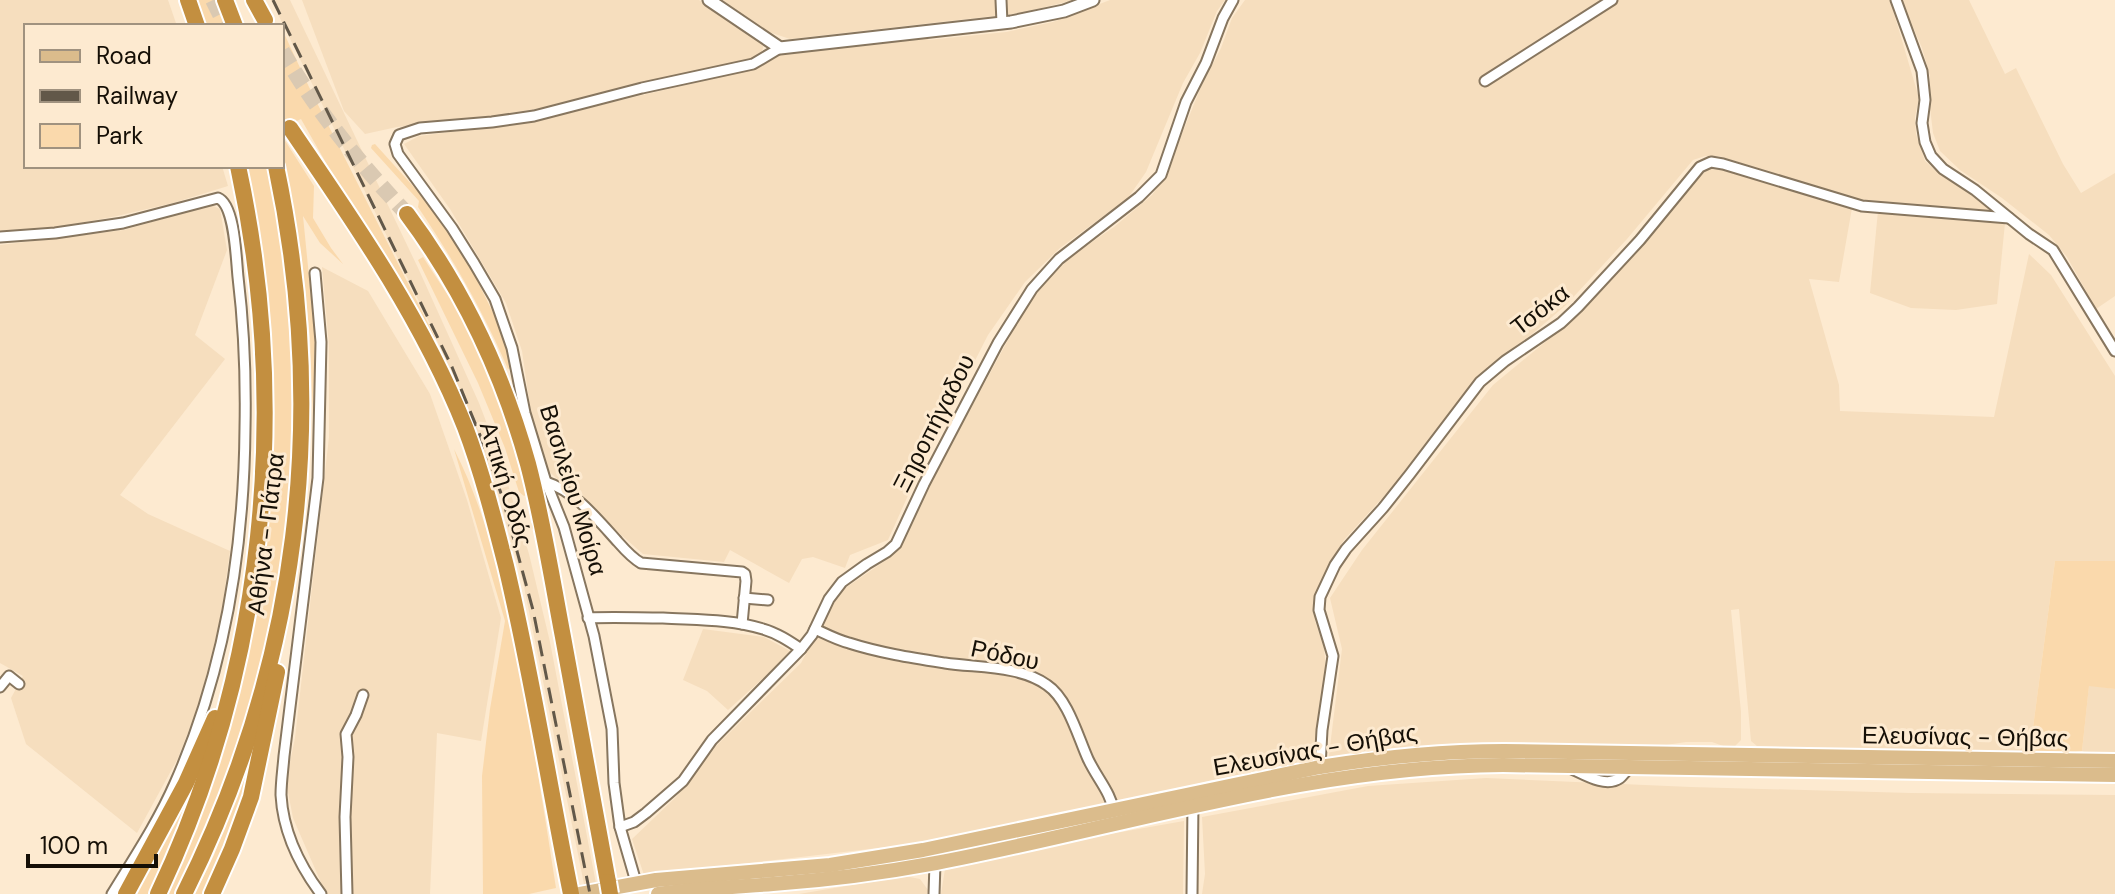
<svg xmlns="http://www.w3.org/2000/svg" width="2115" height="894" viewBox="0 0 2115 894" font-family="'DM Sans',sans-serif">
<rect width="100%" height="100%" fill="#fdead0"/>
<g fill="#f6debe">
<polygon points="0,0 168,0 177,26 26,26 26,166 222,166 228,186 173,203 117,216 54,228 0,232"/>
<polygon points="271,0 290,0 419,270 479,403 499,455 529,554 550,642 598,894 586,894 523,582 496,487 475,429 430,324"/>
<polygon points="302,0 699,0 764,43 762,52 753,61 588,100 493,116 397,127 365,134 344,111"/>
<polygon points="722,0 1074,0 1021,13 790,39 766,31"/>
<polygon points="1110,0 1225,0 1217,11 1200,53 1183,83 1146,172 1128,198 1060,248 1025,282 988,335 919,471 888,540 850,555 845,568 813,557 802,559 789,583 730,550 724,562 643,554 547,470 532,420 522,351 506,303 450,209 404,144 419,136 467,130 579,110 758,68 779,54 820,47 932,33 928,40 1006,32 1053,22"/>
<polygon points="1245,0 1890,0 1919,98 1915,117 1916,134 1925,161 1936,171 1992,207 1992,214 1854,200 1719,156 1705,156 1693,160 1627,239 1566,305 1509,354 1406,472 1344,540 1327,568 1316,595 1315,621 1324,648 1326,670 1311,770 1213,780 1128,801 1076,822 904,845 644,875 632,839 676,797 717,745 801,663 831,607 844,589 892,556 902,542 937,471 1027,305 1045,282 1073,255 1114,227 1152,195 1164,178 1201,87 1221,48 1232,18"/>
<polygon points="1901,0 1969,0 2005,74 2016,68 2063,164 2081,193 2115,173 2115,296 2096,309 2067,257 2049,235 2002,198 1960,170 1940,151 1933,133 1930,108 1930,76 1922,48"/>
<polygon points="1713,166 1852,208 1839,282 1809,279 1839,385 1840,411 1994,417 2029,254 2051,275 2115,376 2115,561 2055,561 2029,758 1757,746 1751,741 1739,609 1731,610 1741,712 1741,740 1734,747 1726,747 1712,742 1686,742 1666,745 1459,744 1328,763 1342,649 1330,598 1362,550 1493,385 1584,310 1703,169"/>
<polygon points="211,205 220,209 227,250 195,335 225,359 120,495 148,514 230,551 221,617 199,704 178,758 137,833 26,744 11,698 23,676 0,663 0,245 124,230"/>
<polygon points="1878,211 2005,223 1997,304 1956,310 1911,308 1870,293"/>
<polygon points="322,267 368,291 430,394 467,500 501,618 481,741 437,733 430,894 326,894 293,818 286,782 295,738 329,437 329,345"/>
<polygon points="703,629 764,637 792,652 728,710 707,691 683,680"/>
<polygon points="2089,685 2115,689 2115,753 2087,753 2082,751"/>
<polygon points="1486,778 1691,787 1911,793 2115,795 2115,894 1202,894 1205,874 1202,817 1368,786"/>
<polygon points="1184,821 1183,894 941,894 945,869 1053,844"/>
<polygon points="905,876 920,879 928,890 927,894 799,894"/>
</g>
<g fill="#fad9ac">
<polygon points="194,0 219,0 229,26 204,26"/>
<polygon points="282,29 309,87 435,337 432,339 369,238 301,119 282,128"/>
<polygon points="282,136 314,186 313,218 331,248 343,264 320,243 303,216 315,337 313,418 310,338 302,260 282,155"/>
<path d="M 375,144 L 431,206 L 470,266 L 504,335 L 511,362 L 511,368 L 508,369 C 483,311 453,259 418,207 L 419,201 L 371,148 L 372,145 Z"/>
<polygon points="244,166 270,166 286,257 296,411 282,572 261,670 232,767 177,894 165,894 209,786 224,739 266,524"/>
<path d="M 423,257 C 436,278 451,298 463,320 C 492,375 511,435 526,495 L 524,496 L 519,492 L 505,448 L 478,383 L 418,260 Z"/>
<path d="M 454,449 C 490,520 506,599 521,677 C 534,747 545,817 556,888 L 529,894 L 483,894 L 482,776 L 490,709 L 505,621 Z"/>
<polygon points="2055,561 2115,561 2115,689 2089,686 2082,751 2029,758"/>
<polygon points="255,750 248,796 207,894 195,894 214,855"/>
<polygon points="196,783 151,894 136,894"/>
</g>
<g fill="none" stroke-linecap="round" stroke-linejoin="round">
<g stroke="#dac9b2" stroke-width="16" stroke-dasharray="16 8" stroke-linecap="butt">
<polyline points="213,0 226,26"/>
<path d="M 282,51 C 316,110 360,164 407,214"/>
</g>
<g stroke="#87765f" stroke-width="13">
<g id="minor">
<polyline points="1001,0 1002,23"/>
<polyline points="1896,0 1922,71 1925,100 1922,123 1925,142 1931,156 1943,169 1975,190 2029,234 2053,250 2115,351"/>
<polyline points="1485,81 1612,0"/>
<path d="M 0,237 L 55,233 L 123,223 L 218,198 C 235,205 236,258 238,277 C 244,327 246,378 245,428 C 244,551 225,670 175,783 C 158,822 134,858 112,894"/>
<path d="M 315,273 L 321,342 L 318,478 L 284,756 C 283,769 281,782 281,795 C 283,831 300,866 321,894"/>
<path d="M 546,482 C 575,491 598,520 618,542 C 625,550 632,558 641,563 L 742,572 L 745,574 L 746,581 L 742,624"/>
<polyline points="744,598 768,600"/>
<path d="M 588,618 C 613,617 638,618 663,618 C 696,620 731,619 763,629 C 777,633 789,641 801,649"/>
<path d="M 815,629 C 826,634 837,640 849,643 C 880,653 913,658 945,663 C 977,668 1019,665 1047,685 C 1068,699 1078,737 1088,759 C 1098,780 1110,791 1115,814"/>
<polyline points="0,687 9,676 19,684"/>
<polyline points="1320,767 1322,730 1333,656 1319,610 1320,597 1335,565 1346,549 1383,508 1410,474 1480,382 1505,361 1561,323 1578,307 1640,240 1700,167 1711,162 1723,164 1862,206 2009,218"/>
<path d="M 1572,769 C 1585,775 1606,788 1620,778 C 1623,775 1626,771 1630,768"/>
<polyline points="620,827 634,822 646,813 683,781 712,740 801,649 812,635 829,599 842,582 867,564 887,552 896,544 924,484 998,343 1032,289 1059,259 1139,197 1161,175 1186,102 1206,63 1223,18 1233,0"/>
<polyline points="636,882 620,827 614,783 612,729 594,636 564,527 546,482 525,413 512,348 495,299 474,263 452,228 398,154 395,144 399,135 420,128 492,122 534,116 642,88 753,64 780,48"/>
<polyline points="347,894 345,817 348,757 346,734 356,715 363,695"/>
<polyline points="934,894 935,863"/>
<polyline points="1192,894 1193,802"/>
</g>
</g>
<g stroke="#87765f" stroke-width="15">
<polyline id="tertiary" points="709,0 780,48 1011,22 1064,11 1093,0"/>
</g>
<g stroke="#fff" stroke-width="18">
<g id="primary">
<path d="M 580,894 L 656,880 L 830,865 L 923,850 L 1320,767 C 1382,757 1442,751 1504,751 L 2115,761"/>
<path d="M 658,894 C 696,889 734,887 773,884 C 827,880 882,873 936,863 C 1124,827 1310,766 1503,765 L 2115,775"/>
</g>
</g>
<g stroke="#fff" stroke-width="20">
<g id="motorway">
<polyline points="188,0 197,26"/>
<polyline points="225,0 235,26"/>
<polyline points="254,0 265,20"/>
<path d="M 290,128 C 355,223 422,319 465,427 C 482,472 494,519 506,566 C 532,675 549,785 571,894"/>
<path d="M 407,214 C 463,289 503,374 528,464 C 543,521 552,579 563,637 C 578,719 593,800 608,882"/>
<polyline points="126,894 186,783 215,718"/>
<path d="M 158,894 C 265,668 291,410 238,166"/>
<path d="M 184,894 C 299,664 329,417 276,166"/>
<polyline points="212,894 232,849 251,797 277,672"/>
</g>
</g>
<use href="#minor" stroke="#fff" stroke-width="9"/>
<use href="#tertiary" stroke="#fff" stroke-width="11"/>
<use href="#primary" stroke="#dbbc8c" stroke-width="14"/>
<use href="#motorway" stroke="#c38f40" stroke-width="16"/>
<polyline stroke="#625849" stroke-width="3" stroke-dasharray="16 8" stroke-linecap="butt" points="273,0 452,367 482,440 502,496 533,610 590,894"/>
<g stroke="#fff" stroke-width="20" stroke-linecap="butt">
<polyline id="motorway-bridge" points="608,882 610,894"/>
</g>
<use href="#motorway-bridge" stroke="#c38f40" stroke-width="16"/>
</g>
<g text-anchor="middle" stroke-width="6" stroke-linejoin="round" paint-order="stroke">
<g font-size="24" fill="#150f06" stroke="#fdead0">
<text transform="translate(1540 310) rotate(-38)" y="8">Τσόκα</text>
<text transform="translate(934 423) rotate(-63)" y="8">Ξηροπήγαδου</text>
<text transform="translate(506 484) rotate(73)" y="8">Αττική Οδός</text>
<text transform="translate(573 490) rotate(73)" y="8">Βασιλείου Μοίρα</text>
<text transform="translate(266 534) rotate(-83)" y="8">Αθήνα - Πάτρα</text>
<text transform="translate(1005 655) rotate(12)" y="8">Ρόδου</text>
<text transform="translate(1965 737) rotate(1)" y="8">Ελευσίνας - Θήβας</text>
<text transform="translate(1315 750) rotate(-10)" y="8">Ελευσίνας - Θήβας</text>
</g>
</g>
<rect x="24" y="24" width="260" height="144" fill="#fdead0" stroke="#a0927f" stroke-width="2"/>
<rect x="40" y="50" width="40" height="12" fill="#dbbc8c" stroke="#a0927f" stroke-width="2"/>
<text x="96" y="64" font-size="24" fill="#150f06">Road</text>
<rect x="40" y="90" width="40" height="12" fill="#625849" stroke="#a0927f" stroke-width="2"/>
<text x="96" y="104" font-size="24" fill="#150f06">Railway</text>
<rect x="40" y="124" width="40" height="24" fill="#fad9ac" stroke="#a0927f" stroke-width="2"/>
<text x="96" y="144" font-size="24" fill="#150f06">Park</text>
<path d="M28 854v12h128v-12" fill="none" stroke="#150f06" stroke-width="4"/>
<text x="40" y="854" font-size="24" fill="#150f06" stroke="#fdead0" stroke-width="6" paint-order="stroke">100 m</text>
</svg>
